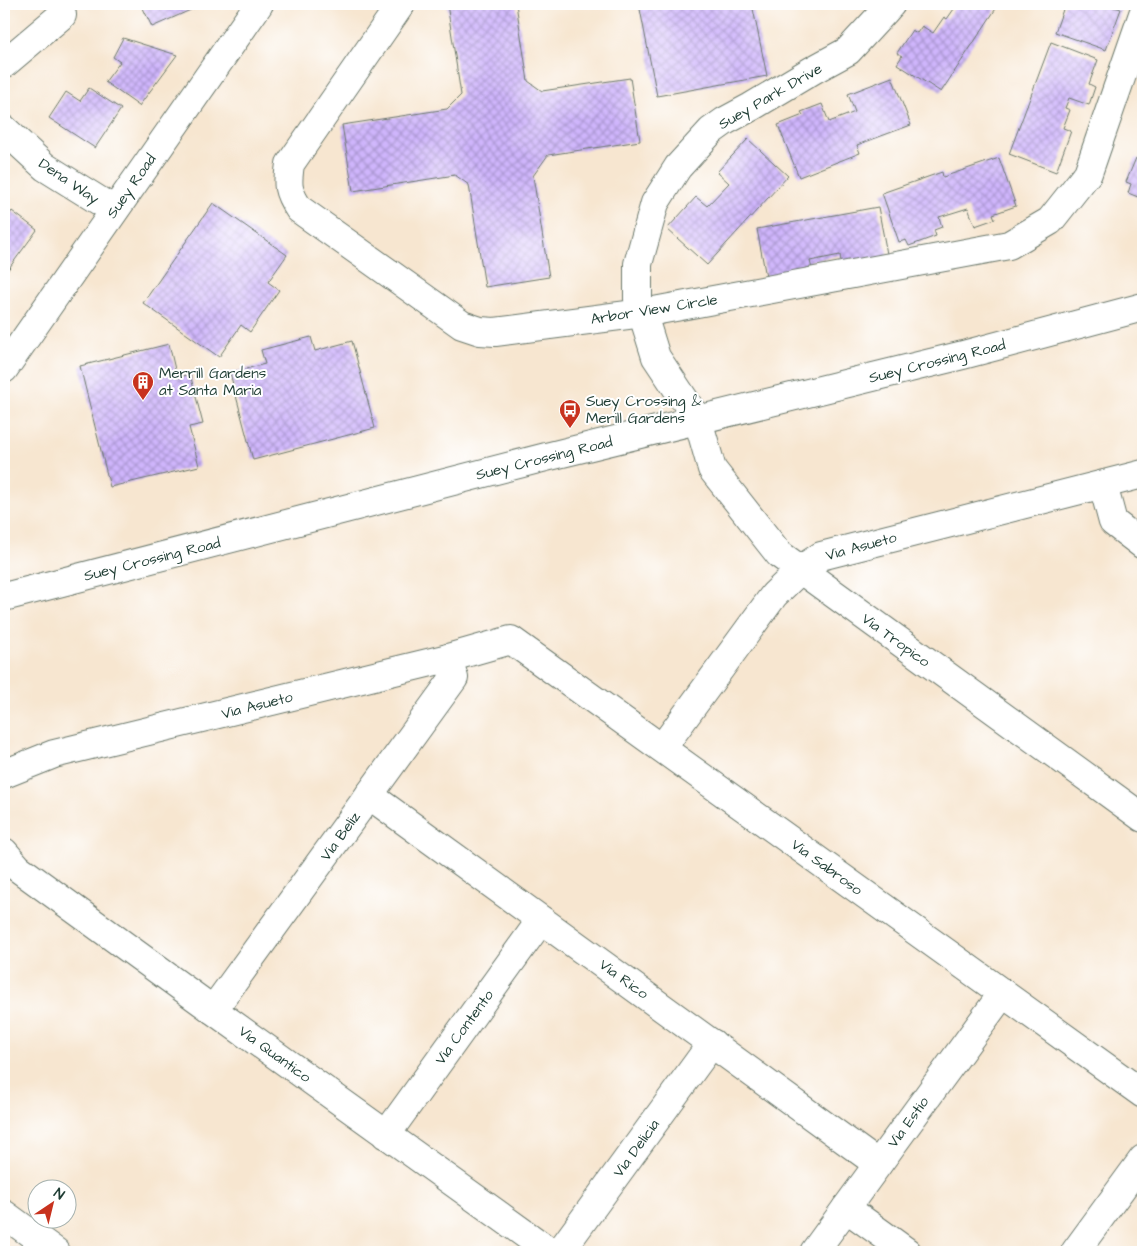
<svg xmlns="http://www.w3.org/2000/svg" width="1147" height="1256" viewBox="0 0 1147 1256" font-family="'Architects Daughter',sans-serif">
<defs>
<pattern id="building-cross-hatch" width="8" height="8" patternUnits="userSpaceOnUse" patternTransform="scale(1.25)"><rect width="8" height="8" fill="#cfb5fc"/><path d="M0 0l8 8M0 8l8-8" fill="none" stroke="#a794cd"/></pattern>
</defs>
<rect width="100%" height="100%" fill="#fff"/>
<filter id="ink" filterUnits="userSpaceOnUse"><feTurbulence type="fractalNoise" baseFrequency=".02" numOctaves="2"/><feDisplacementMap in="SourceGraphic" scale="10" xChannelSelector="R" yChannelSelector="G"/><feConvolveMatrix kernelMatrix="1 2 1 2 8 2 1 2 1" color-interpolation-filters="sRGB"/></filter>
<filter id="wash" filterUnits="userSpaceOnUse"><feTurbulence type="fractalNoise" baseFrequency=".0096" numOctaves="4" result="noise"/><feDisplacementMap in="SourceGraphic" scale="20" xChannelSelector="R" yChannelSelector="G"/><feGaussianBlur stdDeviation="1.12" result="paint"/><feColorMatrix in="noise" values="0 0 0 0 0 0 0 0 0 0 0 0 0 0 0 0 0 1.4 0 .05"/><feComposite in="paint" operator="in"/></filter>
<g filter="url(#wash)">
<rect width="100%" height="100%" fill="#f7e6d0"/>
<g id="blocks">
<g fill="url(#building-cross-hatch)">
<polygon points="141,4 204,4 152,27"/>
<polygon points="447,4 516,4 528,81 542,91 630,78 640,141 548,155 533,176 549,277 485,287 469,185 455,175 353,191 342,125 447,109 461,95"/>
<polygon points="639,4 752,4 767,76 657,96"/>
<polygon points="946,4 999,4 941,92 897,64 902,56 897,53 912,30 917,33 922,26 933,33 944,17 947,19 954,9"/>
<polygon points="1065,4 1107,4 1107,5 1121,9 1106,50 1055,32"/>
<polygon points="123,38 177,55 139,106 105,82 120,62 113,57"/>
<polygon points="1051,42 1098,60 1089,84 1095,87 1089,105 1069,98 1065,108 1070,110 1063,128 1071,131 1056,172 1009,154"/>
<polygon points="892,77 911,125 857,145 860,153 799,177 778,125 803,115 801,112 822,104 829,122 855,112 848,94"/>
<polygon points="89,88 121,109 95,148 49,118 66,92 80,101"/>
<polygon points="748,139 788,176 707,265 667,229 696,197 707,206 729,183 717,172"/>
<polygon points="999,158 1016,206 993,214 995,219 975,226 968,208 939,217 942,227 934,230 936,236 909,246 906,240 899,242 882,193 942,172 943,177"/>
<polygon points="1136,158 1143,161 1143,199 1128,193 1131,184 1126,182"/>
<polygon points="213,203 287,255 268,282 279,290 250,332 241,325 219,357 143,303"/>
<polygon points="878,207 888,259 842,267 840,255 810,261 812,269 766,277 757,229"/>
<polygon points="12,211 37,230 4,275 4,222"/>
<polygon points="311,337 315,351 352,341 375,428 253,460 230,373 265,364 261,350"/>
<polygon points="169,344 177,378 190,374 203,424 189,427 199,466 110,487 80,366"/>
</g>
</g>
</g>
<g filter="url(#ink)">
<use href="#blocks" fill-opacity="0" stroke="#6b786b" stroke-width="1"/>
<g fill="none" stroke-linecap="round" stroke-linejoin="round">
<g stroke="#6b786b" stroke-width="30">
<g id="street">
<path d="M 401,4 L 290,164 C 287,185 287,191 299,209 L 462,325 L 480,331 L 495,332 L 643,313 L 1009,245 L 1050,221 L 1088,173 L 1143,14"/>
<polyline points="891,4 884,12 848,51 813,70 751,107 725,121 711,131 678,167 655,203 638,264 638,299 656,357 698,420 712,469 779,554 1143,818"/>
<polyline points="4,64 62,15"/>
<polyline points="4,129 45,167 114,210"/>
<polyline points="1103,485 1113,522 1143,545"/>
<polyline points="662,748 774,595 800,570 821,556 1143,474"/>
<polyline points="4,774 54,754 448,658 511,640 1143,1094"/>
<polyline points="369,795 878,1164"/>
<polyline points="4,852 18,868 213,1010 550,1252"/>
<polyline points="213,1010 454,678 448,658"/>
<polyline points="386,1135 541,920"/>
<polyline points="846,1208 907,1252"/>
<polyline points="4,1214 56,1252"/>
<polyline points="560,1252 712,1043"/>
<polyline points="814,1252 1003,993"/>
<polyline points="1075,1252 1143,1159"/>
</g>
</g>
<g stroke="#6b786b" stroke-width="30">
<g id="secondary">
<polyline points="4,369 259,4"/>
<polyline points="4,597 546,457 963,355 1143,307"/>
</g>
</g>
<use href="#street" stroke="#fff" stroke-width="28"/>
<use href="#secondary" stroke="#fff" stroke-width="28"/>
</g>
</g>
<defs>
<g id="building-pin" transform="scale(1.125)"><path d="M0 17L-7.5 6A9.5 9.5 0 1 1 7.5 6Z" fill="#c8321e" stroke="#fff"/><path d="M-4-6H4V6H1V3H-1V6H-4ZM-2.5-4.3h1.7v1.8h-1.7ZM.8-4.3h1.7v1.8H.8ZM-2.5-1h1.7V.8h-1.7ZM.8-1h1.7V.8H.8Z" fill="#fff"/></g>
<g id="bus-pin" transform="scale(1.125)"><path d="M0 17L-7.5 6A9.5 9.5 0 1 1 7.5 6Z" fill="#c8321e" stroke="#fff"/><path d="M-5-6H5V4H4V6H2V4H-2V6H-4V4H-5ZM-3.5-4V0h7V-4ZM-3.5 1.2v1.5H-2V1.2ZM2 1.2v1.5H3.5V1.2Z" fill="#fff"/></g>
</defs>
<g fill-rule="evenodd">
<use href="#building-pin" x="143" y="382"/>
<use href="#bus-pin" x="570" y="410"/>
</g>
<g text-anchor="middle" stroke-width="4" stroke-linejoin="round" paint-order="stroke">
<g font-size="15" fill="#1f3d34" stroke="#fff">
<text transform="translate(770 96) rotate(-30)" y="5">Suey Park Drive</text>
<text transform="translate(69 181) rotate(34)" y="5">Dena Way</text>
<text transform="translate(131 186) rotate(-55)" y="5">Suey Road</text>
<text transform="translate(654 309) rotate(-9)" y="5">Arbor View Circle</text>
<text transform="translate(937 361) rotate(-14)" y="5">Suey Crossing Road</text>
<text transform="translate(544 458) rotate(-14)" y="5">Suey Crossing Road</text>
<text transform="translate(861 546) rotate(-15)" y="5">Via Asueto</text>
<text transform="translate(152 559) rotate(-14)" y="5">Suey Crossing Road</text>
<text transform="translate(896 640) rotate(36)" y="5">Via Tropico</text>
<text transform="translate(257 705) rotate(-14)" y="5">Via Asueto</text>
<text transform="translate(340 836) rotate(-54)" y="5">Via Beliz</text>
<text transform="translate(827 867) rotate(36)" y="5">Via Sabroso</text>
<text transform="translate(624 979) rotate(36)" y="5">Via Rico</text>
<text transform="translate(464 1027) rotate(-54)" y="5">Via Contento</text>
<text transform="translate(275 1054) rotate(36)" y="5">Via Quantico</text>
<text transform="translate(908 1122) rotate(-54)" y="5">Via Estio</text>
<text transform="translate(636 1148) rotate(-54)" y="5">Via Delicia</text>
</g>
<g font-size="15" fill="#1f3d34" stroke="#fff" text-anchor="start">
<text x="159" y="378">Merrill Gardens<tspan x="159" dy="17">at Santa Maria</tspan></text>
<text x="586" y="406">Suey Crossing &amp;<tspan x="586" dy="17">Merill Gardens</tspan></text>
</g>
</g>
<rect width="1147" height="1256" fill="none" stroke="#fff" stroke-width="20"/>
<g transform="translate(52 1204) rotate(35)"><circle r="24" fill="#ffffff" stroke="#a5b1ae"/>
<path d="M0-4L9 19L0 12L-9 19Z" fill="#c8321e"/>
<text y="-8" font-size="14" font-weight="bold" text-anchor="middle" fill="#1f3d34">N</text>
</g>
</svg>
